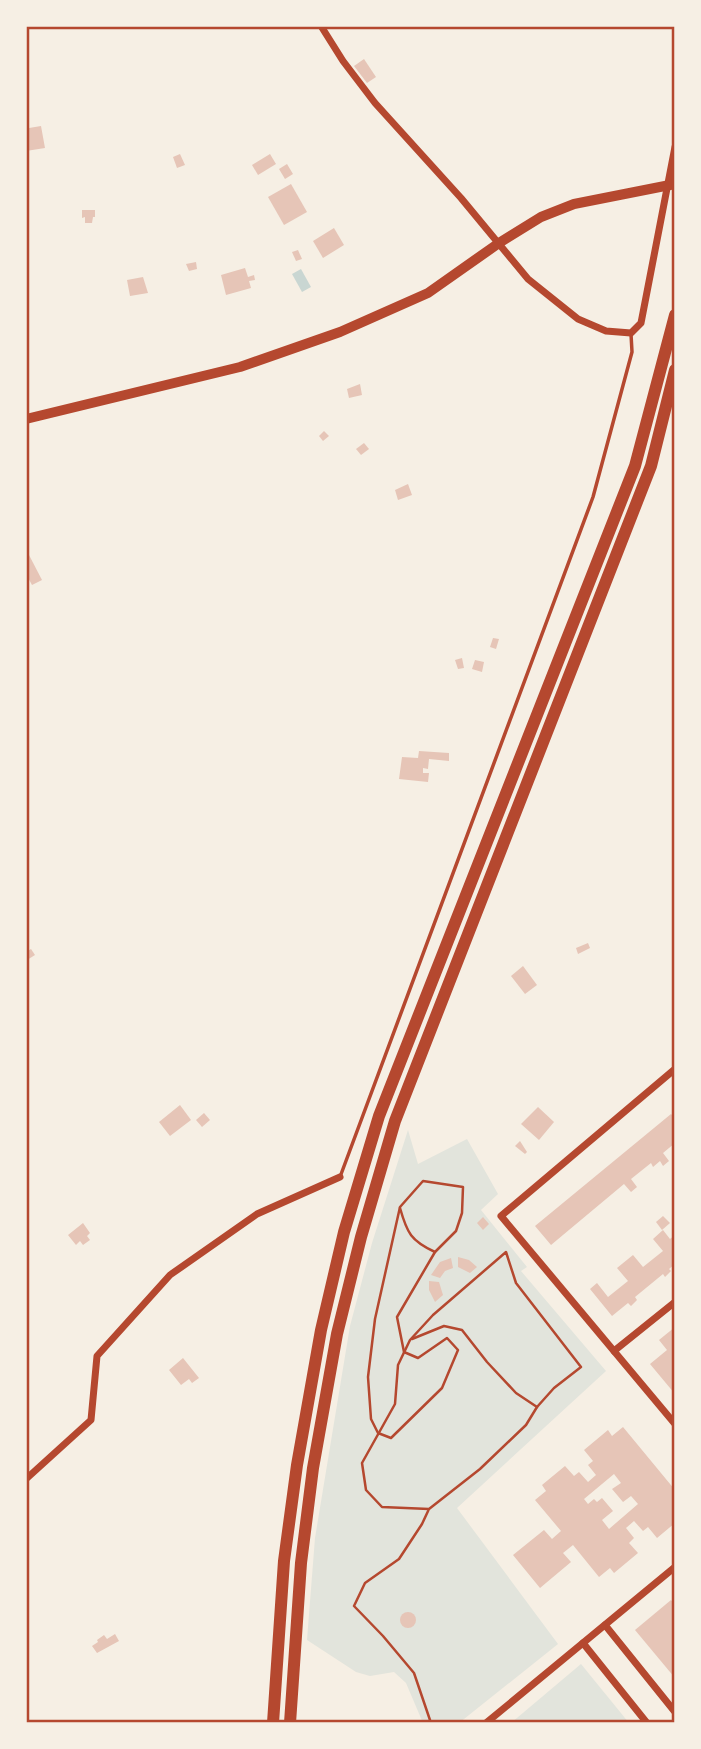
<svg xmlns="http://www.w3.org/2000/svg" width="701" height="1749" viewBox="0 0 701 1749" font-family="Lato,sans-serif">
<rect width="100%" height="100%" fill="#f6efe4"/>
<g fill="#e2e4dc">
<polygon points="408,1130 418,1164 467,1139 498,1194 481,1210 527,1267 521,1271 606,1371 457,1508 558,1644 459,1723 423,1723 406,1683 394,1672 370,1676 356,1672 307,1640 315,1538 350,1326 372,1243"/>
<polygon points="581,1664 629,1723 511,1723"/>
</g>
<polygon fill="#c9d6d2" points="301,269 311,287 302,292 292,274"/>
<g fill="#e6c5b7" fill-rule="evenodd">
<polygon points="364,59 376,77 367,83 354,66"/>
<polygon points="26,122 29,128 41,126 45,148 26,151"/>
<polygon points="180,154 185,165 177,168 173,157"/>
<polygon points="270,154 276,164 258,175 252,165"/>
<polygon points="287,164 293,174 285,179 279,169"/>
<polygon points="291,184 307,212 284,225 268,197"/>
<polygon points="82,210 95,210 95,217 93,217 92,223 85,223 85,217 82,218"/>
<polygon points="334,228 344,245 323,258 313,241"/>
<polygon points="298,250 302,259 296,261 292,252"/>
<polygon points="196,262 197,269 189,271 186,264"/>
<polygon points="245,268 248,277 254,275 255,280 249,281 251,288 226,295 221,275"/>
<polygon points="143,277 148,293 130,296 127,280"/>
<polygon points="360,384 362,395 349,398 347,389"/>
<polygon points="324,431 329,436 323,441 319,436"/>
<polygon points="364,443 369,449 361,455 356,449"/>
<polygon points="408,484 412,495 398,500 395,490"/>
<polygon points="29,555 42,580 32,585 26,574 26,556"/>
<polygon points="493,638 499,639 496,649 490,647"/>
<polygon points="462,658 464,668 458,669 455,660"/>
<polygon points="475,660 484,662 482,672 472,669"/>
<polygon points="419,751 449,753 449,761 429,759 428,769 423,768 423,773 429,773 428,782 399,779 402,757 418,758"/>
<polygon points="588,943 590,948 578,954 576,948"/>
<polygon points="31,949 35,955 27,960 26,952"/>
<polygon points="523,966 537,985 525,994 511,976"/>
<polygon points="180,1105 191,1120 170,1136 159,1122"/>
<polygon points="538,1107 554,1122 539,1140 521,1124"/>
<polygon points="204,1113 210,1120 202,1127 196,1120"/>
<polygon points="671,1114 675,1118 675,1143 663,1153 669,1161 663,1166 660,1161 653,1167 651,1163 631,1179 637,1187 631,1192 624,1184 551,1245 535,1226"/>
<polygon points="520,1141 527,1152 525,1154 515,1146"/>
<polygon points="663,1216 670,1223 662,1230 656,1222"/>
<polygon points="483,1217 489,1224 483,1230 477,1223"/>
<polygon points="83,1223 90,1233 87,1236 90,1240 83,1245 80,1241 76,1245 68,1235"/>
<polygon points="663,1230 670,1239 675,1235 675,1264 669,1269 671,1271 665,1277 663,1274 635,1297 637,1300 631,1306 628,1303 612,1316 590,1289 597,1283 608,1297 628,1281 617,1268 633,1255 643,1267 663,1251 653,1239"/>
<polygon points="458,1257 469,1260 477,1267 470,1273 458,1267"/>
<polygon points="451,1258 453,1268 445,1271 440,1278 431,1275 440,1262"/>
<polygon points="429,1281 439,1282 443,1295 435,1302 429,1290"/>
<polygon points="675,1327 675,1394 650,1364 667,1350 659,1340"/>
<polygon points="183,1358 199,1378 192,1383 189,1379 181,1385 169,1370"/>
<path d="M 623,1427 L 675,1490 L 675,1523 L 657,1538 L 648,1527 L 643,1531 L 634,1521 L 626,1528 L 634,1538 L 629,1543 L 638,1553 L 614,1573 L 610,1568 L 599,1577 L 573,1545 L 563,1553 L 571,1562 L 540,1588 L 513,1555 L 544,1530 L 552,1539 L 561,1531 L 535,1500 L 546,1491 L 542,1485 L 565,1466 L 574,1476 L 579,1472 L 588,1482 L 596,1475 L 588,1465 L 593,1461 L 584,1450 L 608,1430 L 612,1436 ZM 614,1474 L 621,1483 L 612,1489 L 623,1502 L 631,1496 L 638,1504 L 609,1529 L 602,1520 L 613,1511 L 602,1498 L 597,1502 L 594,1499 L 588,1504 L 584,1499 Z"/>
<polygon points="671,1600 675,1605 675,1678 635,1630"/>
<circle cx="408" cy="1620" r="8"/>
<polygon points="115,1634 119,1641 97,1653 92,1646 98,1642 97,1640 104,1635 107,1639"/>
</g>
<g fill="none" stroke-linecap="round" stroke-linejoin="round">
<g stroke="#b5482f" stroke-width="2.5">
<polygon points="423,1181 463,1187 462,1213 456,1231 435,1252 397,1317 404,1352 418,1358 447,1338 458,1350 442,1388 391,1438 378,1433 371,1419 368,1377 375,1319 400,1207"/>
<path d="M 400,1208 C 407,1233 411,1241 435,1252"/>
<polyline points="412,1339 444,1326 462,1330 487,1362 516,1393 537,1407"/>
<polyline points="429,1509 382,1507 366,1490 362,1463 395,1404 398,1365 410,1340 433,1315 506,1252 516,1283 581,1367 554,1388 537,1407 526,1425 480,1469 429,1509 422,1524 399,1559 365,1583 354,1606 383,1636 414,1673 431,1723"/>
</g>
<polyline stroke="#b5482f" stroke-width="3.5" points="340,1177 593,497 632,352 631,334"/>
<g stroke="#b5482f" stroke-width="7">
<polyline points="321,26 343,61 375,103 461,198 528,279 578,319 606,331 631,333 641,323 675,147"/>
<polyline points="675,1069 501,1216 675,1424"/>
<polyline points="614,1351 675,1302"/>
<polyline points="26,1479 91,1420 97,1356 170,1275 257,1214 340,1177"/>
<polyline points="605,1625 675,1712"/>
<polyline points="583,1643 647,1723"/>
<polyline points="486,1723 675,1567"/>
</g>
<polyline stroke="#b5482f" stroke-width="10" points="26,419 240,367 340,332 428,293 499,243 541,217 574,204 675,184"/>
<g stroke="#b5482f" stroke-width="12">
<polyline points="273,1723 284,1561 297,1465 321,1330 344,1232 379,1116 635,466 675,315"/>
<polyline points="290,1723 301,1563 313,1468 337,1334 361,1237 395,1121 651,466 675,370"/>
</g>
</g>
<rect width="701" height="1749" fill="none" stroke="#f6efe4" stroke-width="56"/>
<rect x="28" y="28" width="645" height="1693" fill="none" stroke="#b5482f" stroke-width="2.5"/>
</svg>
